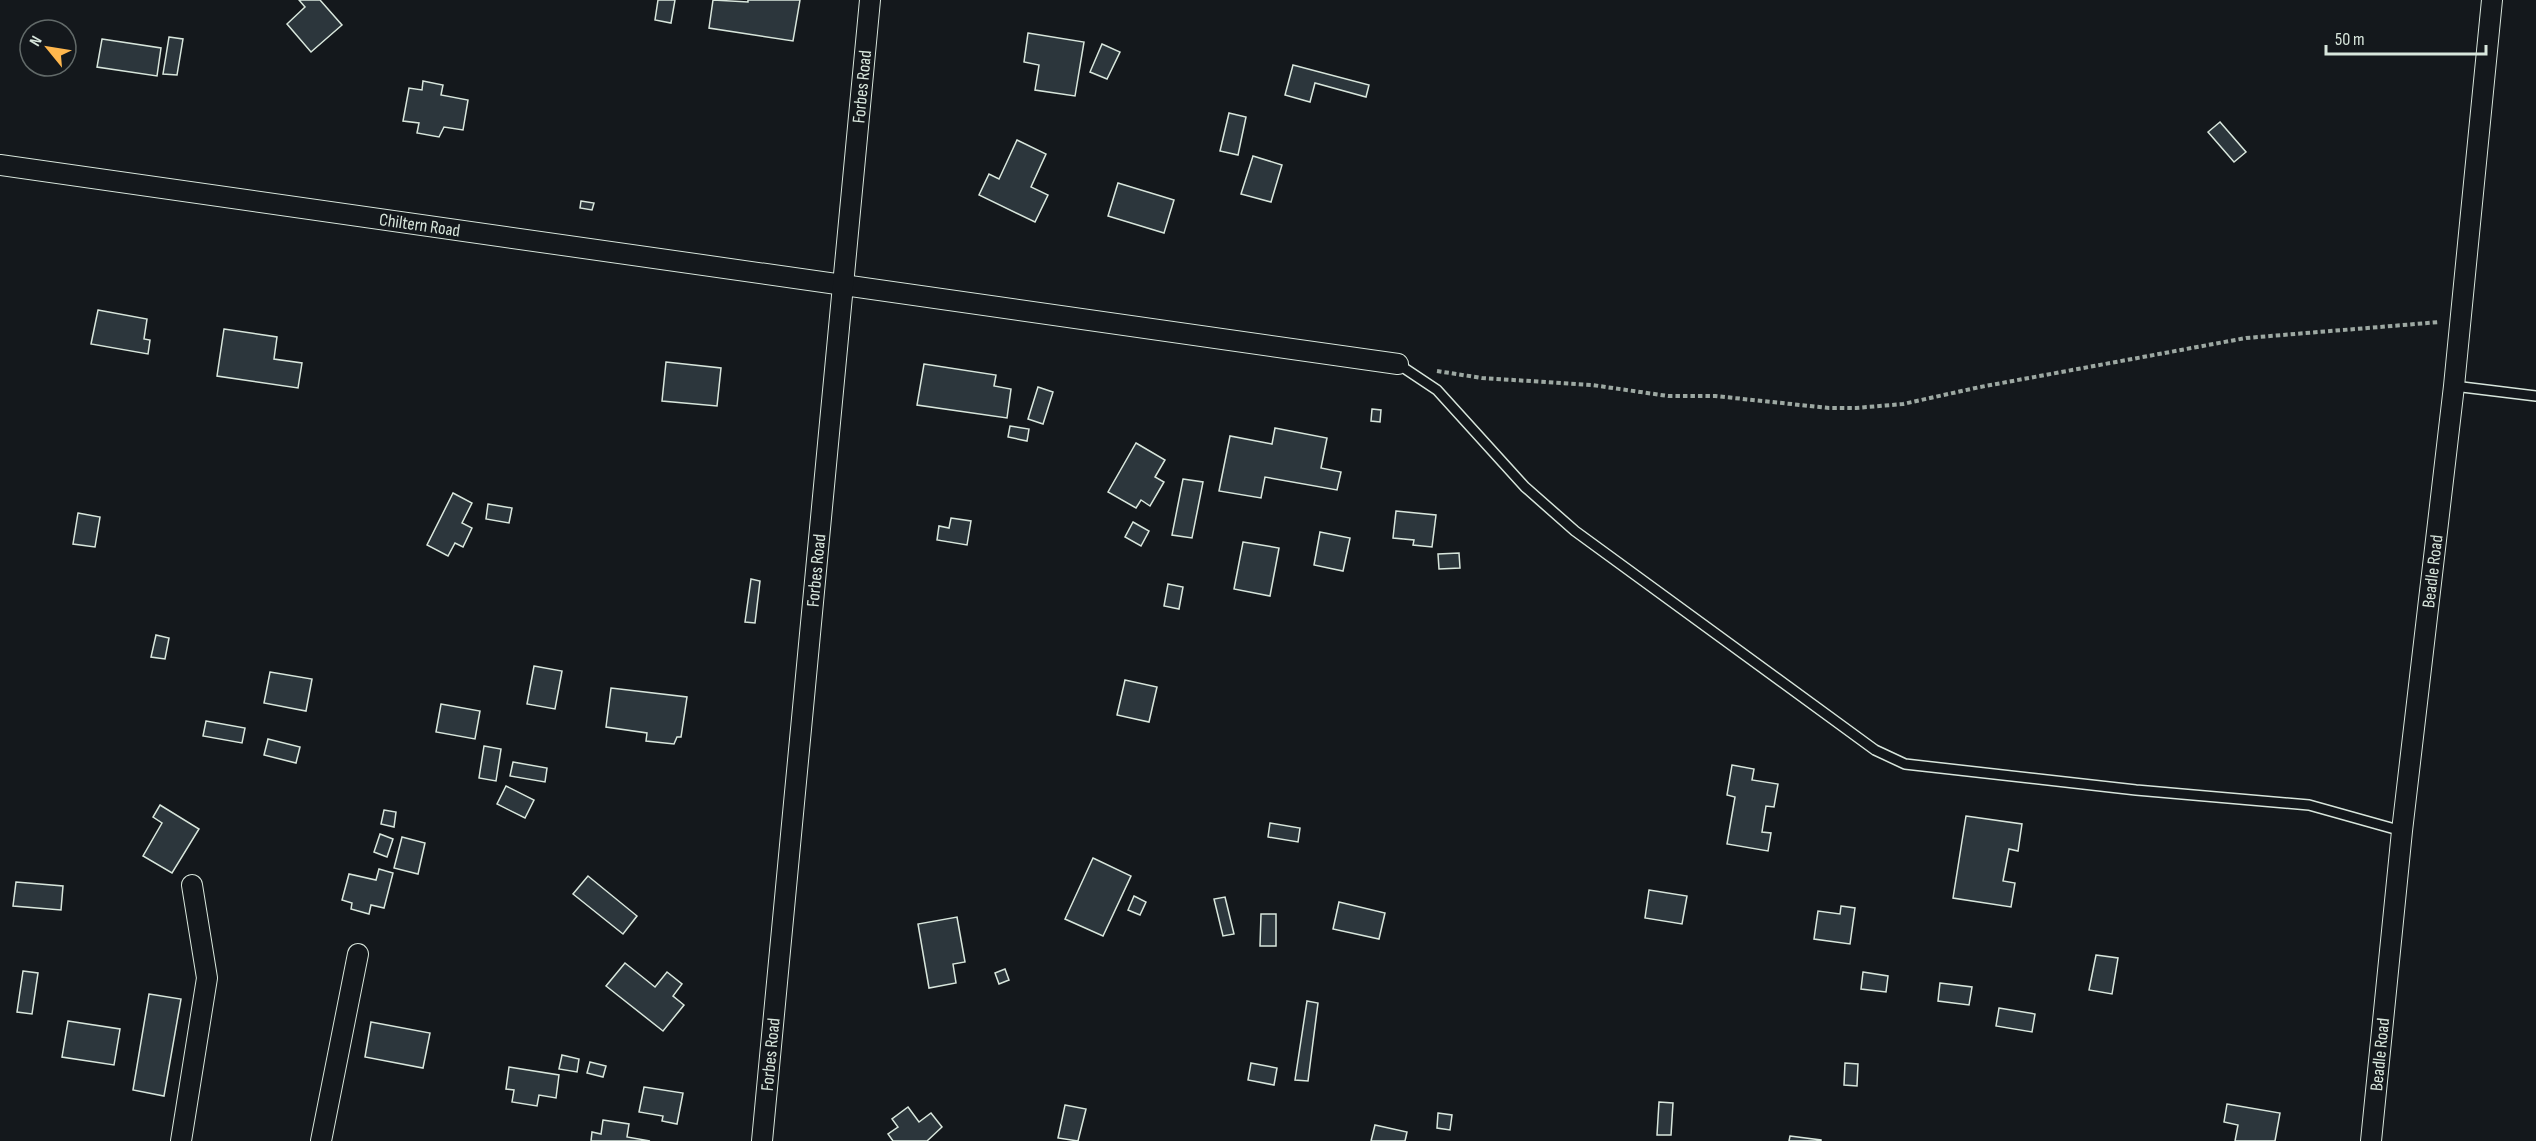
<svg xmlns="http://www.w3.org/2000/svg" width="2536" height="1141" viewBox="0 0 2536 1141" font-family="'Sofia Sans Condensed',sans-serif">
<rect width="100%" height="100%" fill="#14181c"/>
<g fill="#2c363c" stroke="#d8e6dc" stroke-width="1.5">
<polygon points="299,0 320,0 342,25 311,52 287,24 305,7"/>
<polygon points="658,0 675,0 671,23 655,20"/>
<polygon points="713,0 748,2 748,0 800,0 793,41 709,28"/>
<polygon points="1028,33 1084,42 1075,96 1035,90 1039,65 1024,62"/>
<polygon points="169,37 183,39 177,75 163,74"/>
<polygon points="102,39 161,48 157,76 97,67"/>
<polygon points="1102,44 1120,52 1107,79 1090,72"/>
<polygon points="1293,65 1369,85 1366,97 1315,83 1310,102 1285,95"/>
<polygon points="423,81 443,85 441,95 468,100 463,130 444,127 439,137 417,133 419,123 403,121 409,88 422,90"/>
<polygon points="1229,113 1246,117 1238,155 1220,151"/>
<polygon points="2220,122 2246,152 2234,162 2208,132"/>
<polygon points="1017,140 1046,154 1031,187 1048,195 1035,222 979,195 989,174 999,179"/>
<polygon points="1253,156 1282,165 1271,202 1241,194"/>
<polygon points="1118,183 1174,200 1164,233 1108,216"/>
<polygon points="581,201 594,203 592,210 580,208"/>
<polygon points="98,310 147,319 144,339 150,340 148,354 91,344"/>
<polygon points="224,329 277,337 274,359 302,363 298,388 217,376"/>
<polygon points="666,362 721,368 717,406 662,401"/>
<polygon points="924,364 996,375 994,386 1011,389 1007,418 917,405"/>
<polygon points="1038,387 1053,392 1043,424 1028,419"/>
<polygon points="1372,409 1381,410 1380,422 1371,421"/>
<polygon points="1010,426 1029,429 1027,441 1008,437"/>
<polygon points="1275,428 1327,438 1321,468 1341,472 1337,490 1265,477 1261,498 1219,491 1230,436 1272,444"/>
<polygon points="1136,443 1165,460 1155,477 1164,482 1150,506 1141,500 1136,508 1108,492"/>
<polygon points="1183,479 1203,482 1192,538 1172,535"/>
<polygon points="453,493 472,503 462,523 472,528 463,547 455,543 448,556 427,545"/>
<polygon points="488,504 512,508 509,523 486,519"/>
<polygon points="1396,511 1436,515 1432,547 1413,545 1414,540 1393,538"/>
<polygon points="78,513 100,517 95,547 73,544"/>
<polygon points="951,518 971,521 967,545 937,540 939,526 949,528"/>
<polygon points="1133,522 1149,531 1141,546 1125,537"/>
<polygon points="1320,532 1350,538 1343,571 1314,565"/>
<polygon points="1243,542 1279,548 1270,596 1234,589"/>
<polygon points="1459,553 1460,568 1439,569 1438,554"/>
<polygon points="751,579 760,581 755,623 745,622"/>
<polygon points="1168,584 1183,587 1179,609 1164,606"/>
<polygon points="156,635 169,638 165,659 151,657"/>
<polygon points="534,666 562,671 555,709 527,704"/>
<polygon points="270,672 312,679 306,711 264,703"/>
<polygon points="1125,680 1157,687 1149,722 1117,715"/>
<polygon points="611,688 687,697 681,737 677,737 674,744 646,741 647,733 606,727"/>
<polygon points="441,704 480,711 475,739 436,732"/>
<polygon points="206,721 245,728 242,743 203,736"/>
<polygon points="268,739 300,747 296,763 264,755"/>
<polygon points="484,746 501,749 496,781 479,778"/>
<polygon points="513,762 547,768 545,782 510,776"/>
<polygon points="1732,765 1754,769 1752,780 1778,784 1774,807 1766,806 1762,832 1771,833 1768,851 1727,844 1735,797 1727,795"/>
<polygon points="506,786 534,800 525,818 497,804"/>
<polygon points="160,805 199,829 172,873 143,856 162,823 153,817"/>
<polygon points="384,810 396,812 394,827 381,824"/>
<polygon points="1966,816 2022,824 2018,851 2009,849 2003,881 2015,883 2011,907 1953,898"/>
<polygon points="1270,823 1300,828 1298,842 1268,837"/>
<polygon points="380,834 393,839 387,857 374,852"/>
<polygon points="402,837 425,843 418,874 394,868"/>
<polygon points="1093,858 1131,876 1103,936 1065,919"/>
<polygon points="379,869 393,873 384,908 371,905 369,914 351,909 352,903 342,900 349,874 376,880"/>
<polygon points="588,876 637,916 623,934 573,894"/>
<polygon points="16,882 63,886 61,910 13,906"/>
<polygon points="1649,890 1687,896 1682,924 1645,918"/>
<polygon points="1134,896 1146,902 1140,915 1128,910"/>
<polygon points="1225,897 1234,934 1223,936 1214,899"/>
<polygon points="1339,902 1385,913 1379,939 1333,929"/>
<polygon points="1841,906 1855,908 1850,944 1814,939 1818,911 1840,914"/>
<polygon points="1261,914 1276,914 1276,946 1260,946"/>
<polygon points="957,917 965,962 953,964 956,983 929,988 918,924"/>
<polygon points="2096,955 2118,958 2112,994 2089,990"/>
<polygon points="625,963 655,987 667,972 682,984 673,996 684,1005 663,1031 606,986"/>
<polygon points="1005,969 1009,980 999,984 995,973"/>
<polygon points="23,971 38,973 32,1014 17,1012"/>
<polygon points="1863,972 1888,976 1886,992 1861,989"/>
<polygon points="1940,983 1972,987 1969,1005 1938,1001"/>
<polygon points="149,994 181,999 164,1096 133,1090"/>
<polygon points="1307,1001 1318,1003 1308,1081 1295,1080"/>
<polygon points="1999,1008 2035,1014 2032,1032 1996,1026"/>
<polygon points="68,1021 120,1029 114,1065 62,1057"/>
<polygon points="371,1022 430,1033 423,1068 365,1057"/>
<polygon points="562,1055 579,1059 577,1072 559,1069"/>
<polygon points="590,1062 606,1066 603,1077 587,1073"/>
<polygon points="1251,1063 1277,1068 1274,1085 1248,1080"/>
<polygon points="1845,1063 1858,1064 1857,1086 1844,1085"/>
<polygon points="509,1067 559,1075 556,1098 539,1095 537,1106 512,1102 514,1090 506,1089"/>
<polygon points="644,1087 683,1093 677,1124 662,1121 663,1116 639,1112"/>
<polygon points="1659,1102 1673,1103 1671,1135 1657,1135"/>
<polygon points="2227,1104 2280,1113 2275,1141 2235,1141 2238,1125 2224,1122"/>
<polygon points="1065,1105 1086,1109 1078,1141 1058,1138"/>
<polygon points="908,1107 919,1122 931,1113 942,1127 927,1141 893,1141 888,1134 898,1127 892,1119"/>
<polygon points="1438,1113 1452,1115 1450,1130 1437,1128"/>
<polygon points="603,1120 629,1124 627,1137 650,1141 591,1141 592,1132 601,1134"/>
<polygon points="1375,1125 1407,1132 1405,1141 1371,1141"/>
<polygon points="1790,1136 1821,1140 1821,1141 1789,1141"/>
</g>
<g fill="none" stroke-linecap="round" stroke-linejoin="round">
<g stroke="#d8e6dc" stroke-width="12">
<g id="service">
<polyline points="1398,364 1437,390 1525,487 1575,531 1875,750 1905,764 2136,790 2309,805 2402,831"/>
<polyline points="2454,386 2536,396"/>
</g>
</g>
<g stroke="#d8e6dc" stroke-width="22">
<g id="minor">
<path id="s1" d="M 0,165 L 1398,364"/>
<polyline points="181,1141 207,978 192,885"/>
<polyline points="321,1141 358,954"/>
<path id="s2" d="M 762,1141 L 870,0"/>
<path id="s3" d="M 2371,1141 L 2402,831 L 2454,386 L 2492,0"/>
</g>
</g>
<polyline stroke="#9da8a2" stroke-width="4" stroke-dasharray="4.5 3" stroke-linecap="butt" points="1437,371 1482,378 1592,385 1668,396 1715,396 1829,408 1856,408 1903,404 1980,387 2246,338 2440,322"/>
<use href="#service" stroke="#14181c" stroke-width="9"/>
<use href="#minor" stroke="#14181c" stroke-width="20"/>
</g>
<g text-anchor="middle" stroke-width="4.5" stroke-linejoin="round" paint-order="stroke">
<g font-size="18" fill="#d8e6dc" stroke="#14181c">
<text dy="6" stroke="none"><textPath href="#s2" startOffset="1059">Forbes Road</textPath></text>
<text dy="6" stroke="none"><textPath href="#s1" startOffset="424">Chiltern Road</textPath></text>
<text dy="6" stroke="none"><textPath href="#s2" startOffset="573">Forbes Road</textPath></text>
<text dy="6" stroke="none"><textPath href="#s3" startOffset="573">Beadle Road</textPath></text>
<text dy="6" stroke="none"><textPath href="#s2" startOffset="87">Forbes Road</textPath></text>
<text dy="6" stroke="none"><textPath href="#s3" startOffset="87">Beadle Road</textPath></text>
</g>
</g>
<g transform="translate(48 48) rotate(300)"><circle r="28" fill="#14181c" stroke="#626a69" stroke-width="1.5"/>
<path d="M0-4.5L10 22L0 15L-10 22Z" fill="#ffb74d"/>
<text y="-9" font-size="16" font-weight="bold" text-anchor="middle" fill="#d8e6dc">N</text>
</g>
<path d="M2326 45v9h160v-9" fill="none" stroke="#d8e6dc" stroke-width="3"/>
<text x="2335" y="45" font-size="18" fill="#d8e6dc" stroke="#14181c" stroke-width="4.5" paint-order="stroke">50 m</text>
</svg>
